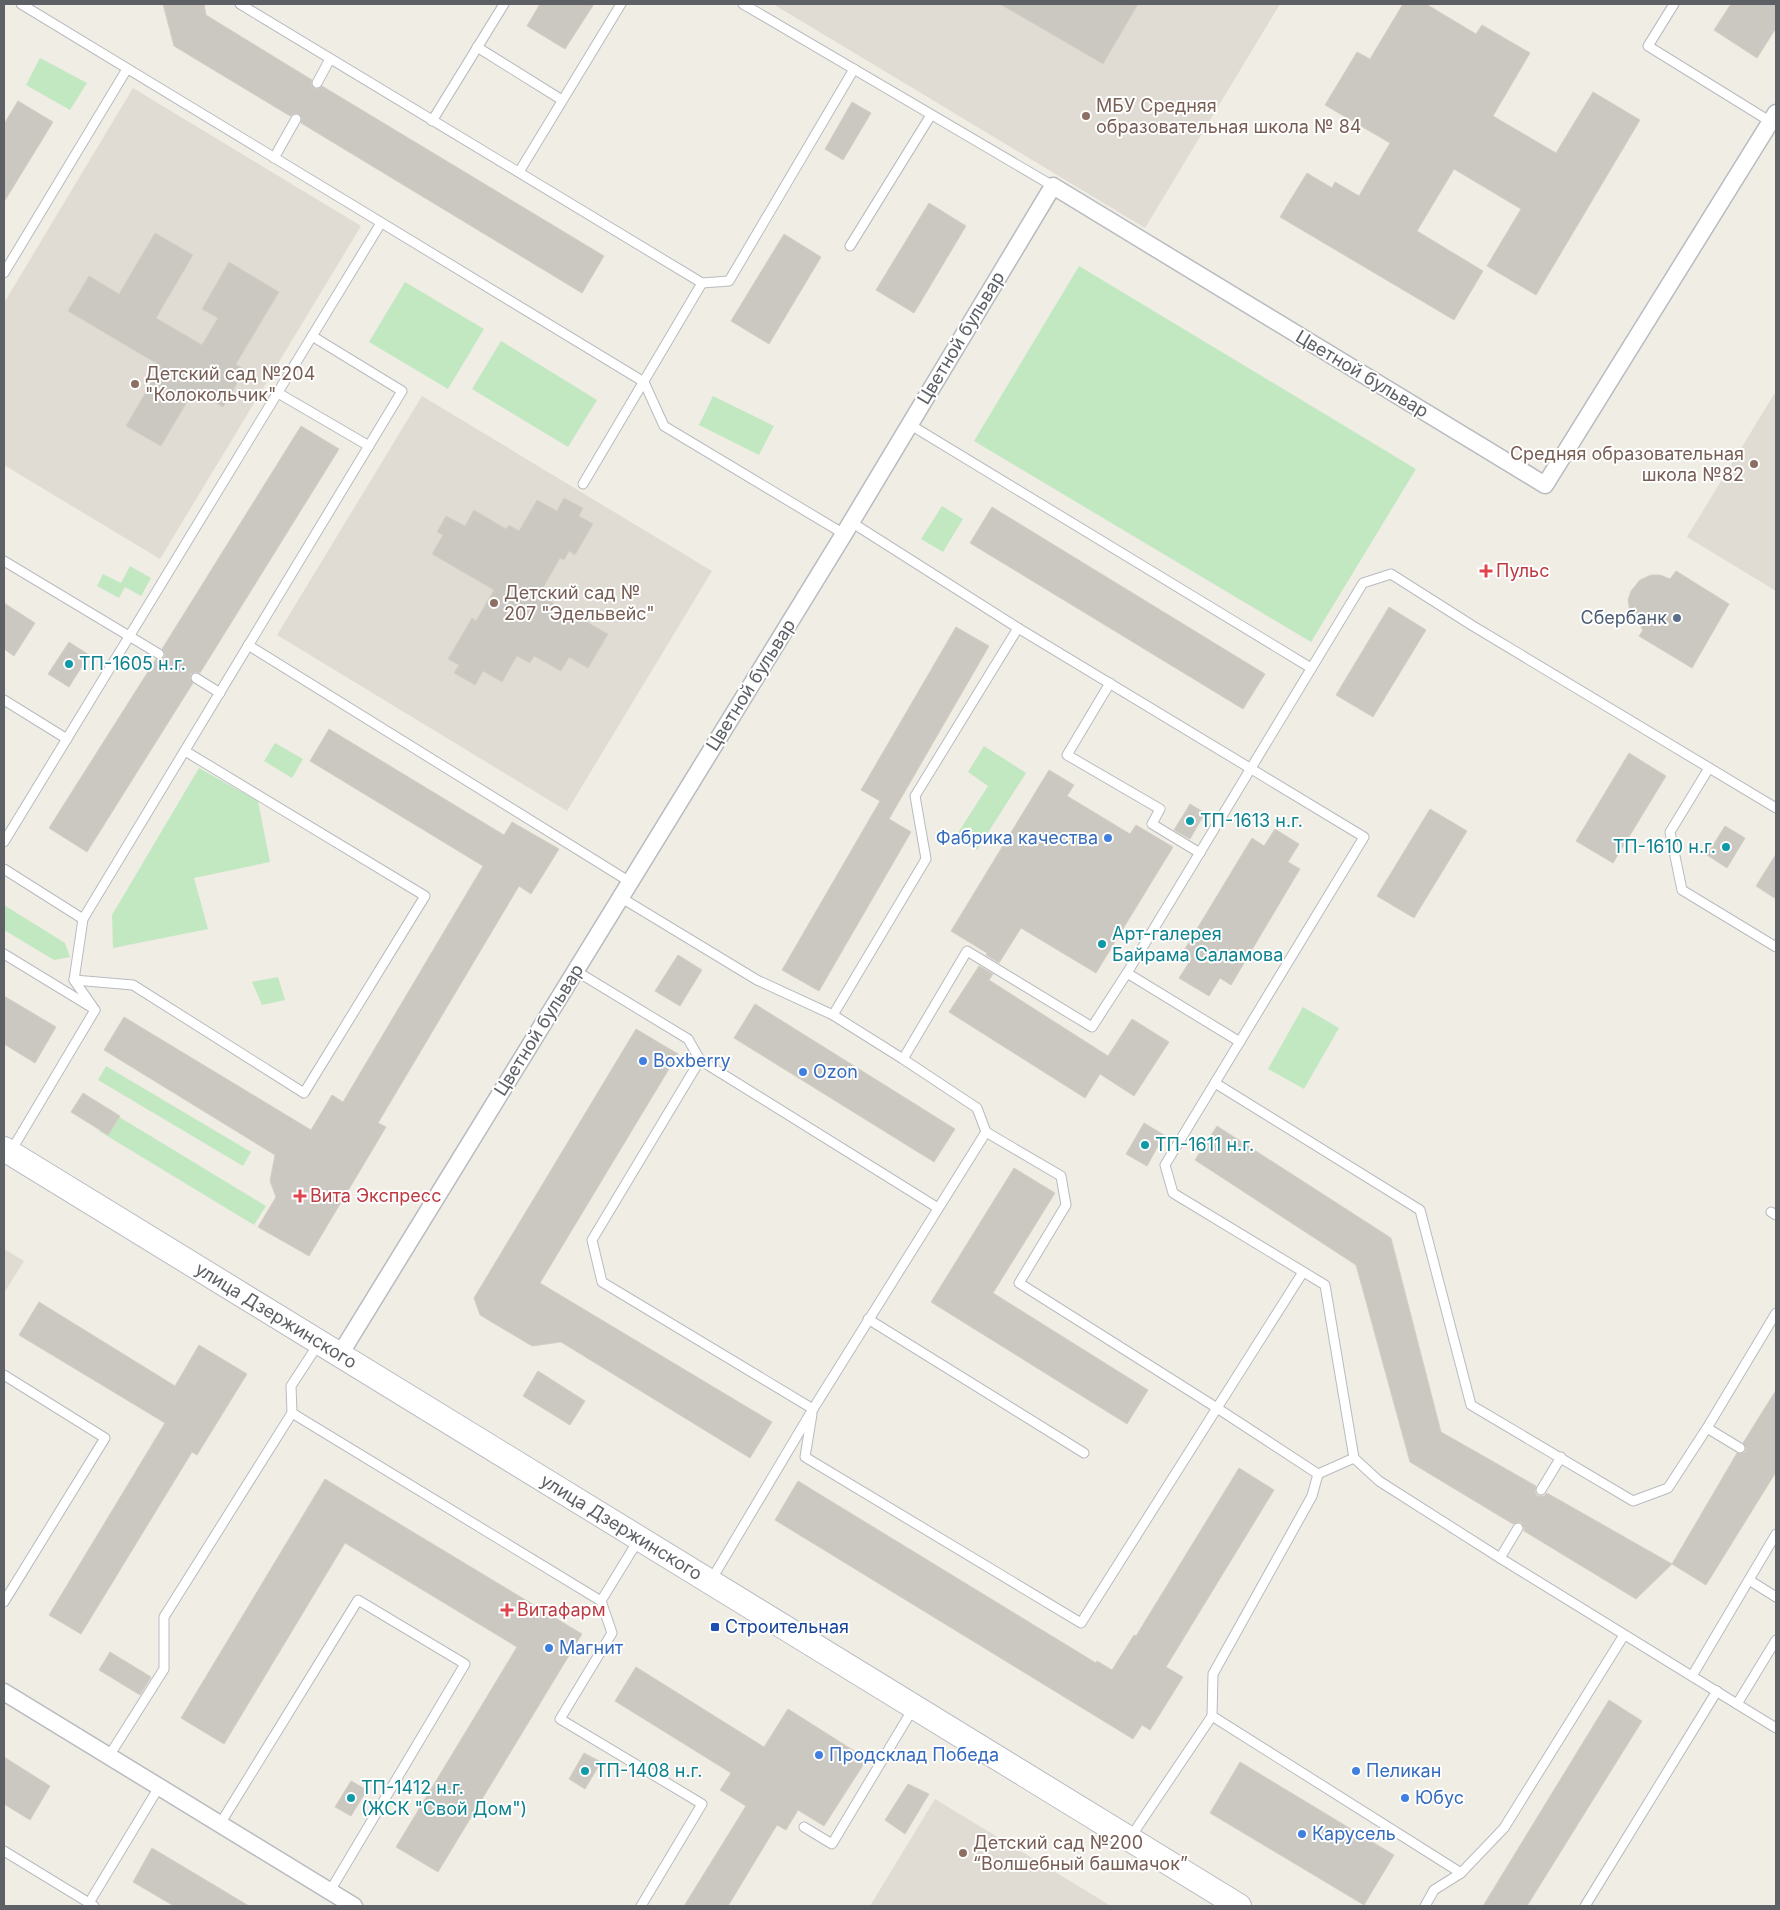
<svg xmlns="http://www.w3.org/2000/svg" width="1780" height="1910" viewBox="0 0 1780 1910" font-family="Inter,sans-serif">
<rect width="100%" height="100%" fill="#f0ede5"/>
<g fill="#e0dcd3">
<polygon points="773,4 1280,4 1145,228"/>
<polygon points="133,88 361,226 160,559 4,465 4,303"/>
<polygon points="1776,391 1776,591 1687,537"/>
<polygon points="422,396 712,571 567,811 277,635"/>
<polygon points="4,1249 24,1261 4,1293"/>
<polygon points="935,1799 1111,1906 870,1906"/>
</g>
<g fill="#c2e8c1">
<polygon points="40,58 87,83 70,110 26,85"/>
<polygon points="1079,266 1416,469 1311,642 974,441"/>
<polygon points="405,282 484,329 448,389 369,342"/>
<polygon points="501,341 597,400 568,447 472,389"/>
<polygon points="713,396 774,426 759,455 699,425"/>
<polygon points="942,506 963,519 943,552 921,539"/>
<polygon points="130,566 151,578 141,596 125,587 119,598 97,586 103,574 121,583"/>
<polygon points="275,743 303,759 292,778 264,761"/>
<polygon points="984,746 1026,773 977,850 956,836 988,786 968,772"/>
<polygon points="199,768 258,801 270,862 194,878 208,929 113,948 112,915"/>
<polygon points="4,905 65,943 70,957 54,960 4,930"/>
<polygon points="278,977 285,1000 262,1005 252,982"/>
<polygon points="1303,1007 1339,1028 1304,1089 1268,1069"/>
<polygon points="106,1066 251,1152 243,1166 98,1080"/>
<polygon points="111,1112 266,1206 254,1225 99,1131"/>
</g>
<g fill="#cbc8c2" stroke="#d5cfc3">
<polygon points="163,4 204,4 206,15 312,80 311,84 314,88 318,89 322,86 604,256 582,293 301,123 302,118 299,114 295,113 290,116 174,46"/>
<polygon points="540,4 594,4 565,49 527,26"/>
<polygon points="1000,4 1138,4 1103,64"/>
<polygon points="1403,4 1426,4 1476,34 1482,25 1530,53 1493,116 1556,153 1593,92 1640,120 1536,295 1487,266 1521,209 1454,169 1417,231 1483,271 1454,320 1280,217 1307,173 1332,188 1335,182 1359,196 1390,143 1325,105 1357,52 1370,59"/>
<polygon points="1731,4 1776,4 1776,28 1757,58 1714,30"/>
<polygon points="18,101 53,122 4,202 4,124"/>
<polygon points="852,102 871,113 843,160 825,149"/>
<polygon points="929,203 966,226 914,313 876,290"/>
<polygon points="155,233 193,255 156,318 202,345 218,318 202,309 229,262 279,292 236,364 245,370 223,407 194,390 161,446 126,426 161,366 68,311 89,276 119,294"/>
<polygon points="784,234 821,257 769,344 731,321"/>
<polygon points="301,426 339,449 200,673 196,672 191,674 190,678 193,683 87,852 49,828 156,659 159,660 164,658 165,654 162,649"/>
<polygon points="564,498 583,508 579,516 593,524 575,555 569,551 564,560 560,558 539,595 608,634 588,668 569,657 561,671 534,656 530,663 517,656 502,682 483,671 475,685 454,673 459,665 448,659 472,618 476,621 494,590 432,554 443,535 437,532 446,516 465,526 474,510 506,529 509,525 519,531 537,500 557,511"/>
<polygon points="992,507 1265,674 1243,709 970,543"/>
<polygon points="1676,571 1729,604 1692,668 1639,636 1643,630 1630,612 1628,600 1631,591 1640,580 1651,575 1660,575 1670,579"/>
<polygon points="4,603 35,623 14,656 4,649"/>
<polygon points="1389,607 1426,630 1373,717 1336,695"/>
<polygon points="956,627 989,646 889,819 911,832 819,991 782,970 880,801 861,790"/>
<polygon points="69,642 89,655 69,687 48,674"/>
<polygon points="329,729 504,835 512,822 559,849 531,894 519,886 378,1123 386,1127 309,1256 258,1227 276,1197 270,1181 275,1155 104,1050 124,1017 311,1130 332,1095 343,1102 483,866 310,761"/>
<polygon points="1629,753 1666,776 1613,863 1576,841"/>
<polygon points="1049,770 1074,785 1067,796 1130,834 1136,825 1173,847 1096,973 1021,928 999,963 986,955 987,953 951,931"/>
<polygon points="1190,804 1205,813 1190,839 1174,830"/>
<polygon points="1430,809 1467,831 1414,918 1377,896"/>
<polygon points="1725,826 1745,838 1727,868 1707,855"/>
<polygon points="1275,829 1299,844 1288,862 1300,869 1231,985 1220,978 1209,996 1179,978 1192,958 1183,952 1252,838 1264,846"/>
<polygon points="1776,854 1776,899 1756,886"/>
<polygon points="678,955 702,970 680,1006 655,991"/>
<polygon points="979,966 993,974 989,980 1108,1056 1132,1019 1169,1042 1134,1096 1100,1074 1085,1098 949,1012"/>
<polygon points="4,996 56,1027 35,1063 4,1044"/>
<polygon points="755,1004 955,1129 934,1162 734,1038"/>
<polygon points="636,1029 678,1054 540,1283 772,1422 750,1458 561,1342 532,1346 480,1315 474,1298"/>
<polygon points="83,1093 120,1116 108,1135 71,1112"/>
<polygon points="1144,1123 1164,1135 1147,1166 1126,1154"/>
<polygon points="1217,1126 1391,1238 1441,1432 1536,1486 1535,1493 1538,1496 1544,1496 1547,1493 1672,1564 1636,1599 1524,1531 1524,1528 1522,1523 1518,1522 1513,1524 1410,1462 1356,1265 1195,1160"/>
<polygon points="1014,1168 1055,1193 993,1293 1148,1390 1127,1424 931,1302"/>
<polygon points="39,1302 175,1386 199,1345 247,1374 197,1455 192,1452 81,1634 49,1615 165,1423 19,1335"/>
<polygon points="538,1371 585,1401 570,1425 523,1396"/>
<polygon points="1776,1390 1776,1472 1706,1585 1672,1564 1737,1453 1740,1454 1745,1452 1746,1448 1743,1443"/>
<polygon points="1239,1468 1274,1490 1166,1667 1183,1677 1150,1730 1142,1725 1133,1739 775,1520 798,1481 1096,1663 1097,1661 1112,1670 1134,1635 1136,1636"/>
<polygon points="325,1479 582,1634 438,1872 396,1847 517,1647 345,1543 224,1744 181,1718"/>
<polygon points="110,1652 151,1677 140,1695 99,1670"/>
<polygon points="636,1667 764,1747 788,1709 867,1759 824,1826 798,1810 786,1830 777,1825 728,1906 684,1906 746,1806 720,1790 731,1773 615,1701"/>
<polygon points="1609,1700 1642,1721 1527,1906 1483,1906"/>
<polygon points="584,1753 601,1762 585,1789 569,1779"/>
<polygon points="4,1757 50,1786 30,1820 4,1804"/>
<polygon points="1240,1762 1394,1855 1364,1905 1210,1813"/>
<polygon points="351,1781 367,1790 351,1816 335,1807"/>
<polygon points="908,1784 929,1794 905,1834 885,1820"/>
<polygon points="152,1848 249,1906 174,1906 133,1882"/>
</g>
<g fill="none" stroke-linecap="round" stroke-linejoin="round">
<g stroke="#b8bbbf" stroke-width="11">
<g id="lane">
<polyline points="21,4 644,382 664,426 844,534"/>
<polyline points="240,4 702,283 729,281 854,69"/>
<polyline points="743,4 1053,186"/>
<polyline points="1674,4 1648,46 1771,122"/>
<polyline points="477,47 562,100"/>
<polyline points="317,83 330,59"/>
<polyline points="432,121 504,4"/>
<polyline points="274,158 296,119"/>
<polyline points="519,172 621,4"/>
<polyline points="850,246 931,115"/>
<polyline points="4,273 127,69"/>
<polyline points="278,393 369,446"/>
<polyline points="909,424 1311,668"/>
<polyline points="583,484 702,283"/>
<polyline points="4,561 159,654"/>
<polyline points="1018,628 1364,837 1165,1165 1173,1193 1325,1285 1354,1458 1379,1481 1500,1558"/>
<polyline points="248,645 630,882"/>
<polyline points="196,678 220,693"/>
<polyline points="1110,683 1067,755 1160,809 1152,824 1200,853"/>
<polyline points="4,700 67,739"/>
<polyline points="1709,768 1670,832 1682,890 1776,947"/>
<polyline points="4,842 381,223"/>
<polyline points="4,869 83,919"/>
<polyline points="620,897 757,980 833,1015 903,1059 977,1108 986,1132 813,1409 710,1582"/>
<polyline points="4,954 91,1007"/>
<polyline points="576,971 688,1039 700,1060 938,1208"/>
<polyline points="1127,973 1240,1042"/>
<polyline points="74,980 133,985 304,1093 425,896 185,751"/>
<polyline points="95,1010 74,980 83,919 402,391 312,336"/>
<polyline points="833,1015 926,859 915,796 1018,628 851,522"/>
<polyline points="903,1059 967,951 1092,1027 1127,973 1363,583 1391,574 1473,626 1776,808"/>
<polyline points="700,1060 592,1240 602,1282 813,1409"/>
<polyline points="1215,1083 1420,1210 1471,1405 1633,1501 1668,1488 1707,1428 1776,1313"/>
<polyline points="986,1132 1061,1176 1066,1205 1019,1283 1217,1408 1318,1474"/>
<polyline points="11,1151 95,1010"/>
<polyline points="1771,1212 1776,1215"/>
<polyline points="868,1319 1084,1453"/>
<polyline points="4,1375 105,1438 4,1602"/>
<polyline points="292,1413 601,1601 612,1633 560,1719 702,1804 641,1906"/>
<polyline points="812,1414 805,1457 1081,1623 1303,1272"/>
<polyline points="1707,1428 1740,1448"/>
<polyline points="1318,1474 1354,1458"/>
<polyline points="1541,1490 1561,1457"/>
<polyline points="1518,1528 1500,1558 1737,1704 1776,1640"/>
<polyline points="1749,1580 1776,1597"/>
<polyline points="601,1601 639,1539"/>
<polyline points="1692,1676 1776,1534"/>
<polyline points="1737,1704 1776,1728"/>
<polyline points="1212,1716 1213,1674 1312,1496 1318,1474"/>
<polyline points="109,1756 164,1669 164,1617 292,1413 291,1386 319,1343"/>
<polyline points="220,1824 358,1600 465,1664 330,1891"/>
<polyline points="804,1827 832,1844 914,1707"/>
<polyline points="1130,1838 1212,1716 1461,1873"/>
<polyline points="4,1851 94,1906"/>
<polyline points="89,1903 159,1787"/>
<polyline points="1425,1906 1434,1890 1461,1873 1504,1828 1624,1635"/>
<polyline points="1585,1906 1717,1691"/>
</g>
</g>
<g stroke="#b8bbbf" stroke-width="19">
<g id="street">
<polyline points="339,1356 844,534 1053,186 1545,485 1776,113"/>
<polyline points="4,1692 354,1906"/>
</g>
</g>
<g stroke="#b9bcc2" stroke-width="26">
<g id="secondary">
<path id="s1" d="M 4,1149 L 1239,1906"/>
</g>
</g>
<use href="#lane" stroke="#fff" stroke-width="9"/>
<use href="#street" stroke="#fff" stroke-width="16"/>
<use href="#secondary" stroke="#fff" stroke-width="24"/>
</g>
<g fill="#8d6e63" stroke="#fff" stroke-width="2">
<circle cx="1086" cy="116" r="5"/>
<circle cx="135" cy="384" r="5"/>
<circle cx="1754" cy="464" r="5"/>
<circle cx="494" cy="603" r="5"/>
<circle cx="963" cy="1853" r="5"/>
</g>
<g fill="#e0444e" stroke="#fff" stroke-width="2">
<path d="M1483.5 563.5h5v5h5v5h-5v5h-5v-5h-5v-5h5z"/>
<path d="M297.5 1188.5h5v5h5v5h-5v5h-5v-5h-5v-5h5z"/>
<path d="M504.5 1602.5h5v5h5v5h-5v5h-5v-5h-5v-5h5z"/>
</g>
<circle fill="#5c6f8a" stroke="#fff" stroke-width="2" cx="1677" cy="618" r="5"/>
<g fill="#0f9aa8" stroke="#fff" stroke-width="2">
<circle cx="69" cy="664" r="5"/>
<circle cx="1190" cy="821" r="5"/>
<circle cx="1726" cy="847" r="5"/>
<circle cx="1102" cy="944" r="5"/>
<circle cx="1145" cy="1145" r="5"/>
<circle cx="585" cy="1771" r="5"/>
<circle cx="351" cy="1798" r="5"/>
</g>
<g fill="#3f7fe0" stroke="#fff" stroke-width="2">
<circle cx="1108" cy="838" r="5"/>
<circle cx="643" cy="1061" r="5"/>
<circle cx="803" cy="1072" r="5"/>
<circle cx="549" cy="1648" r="5"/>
<circle cx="819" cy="1755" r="5"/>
<circle cx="1356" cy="1771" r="5"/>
<circle cx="1405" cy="1798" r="5"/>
<circle cx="1302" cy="1834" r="5"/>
</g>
<rect fill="#1a4fb4" stroke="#fff" stroke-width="2" x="710" y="1622" width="10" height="10" rx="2.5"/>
<g text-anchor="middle" stroke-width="4" stroke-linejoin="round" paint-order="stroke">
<g font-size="18" fill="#785e54" stroke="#fff" text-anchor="start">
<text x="1096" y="112">МБУ Средняя<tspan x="1096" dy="21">образовательная школа № 84</tspan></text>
<text x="145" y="380">Детский сад №204<tspan x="145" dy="21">"Колокольчик"</tspan></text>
<text x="1744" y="460" text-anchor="end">Средняя образовательная<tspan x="1744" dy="21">школа №82</tspan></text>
<text x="504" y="599">Детский сад №<tspan x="504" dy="21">207 "Эдельвейс"</tspan></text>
<text x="973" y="1849">Детский сад №200<tspan x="973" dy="21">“Волшебный башмачок”</tspan></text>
</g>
<g font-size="18" fill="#5d6166" stroke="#fff">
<text transform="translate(961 338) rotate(-59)" y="6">Цветной бульвар</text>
<text transform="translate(1362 374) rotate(31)" y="6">Цветной бульвар</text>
<text transform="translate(751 685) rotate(-58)" y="6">Цветной бульвар</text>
<text transform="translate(539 1030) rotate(-58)" y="6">Цветной бульвар</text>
<text dy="6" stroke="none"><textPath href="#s1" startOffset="319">улица Дзержинского</textPath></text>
<text dy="6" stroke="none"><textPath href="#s1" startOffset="724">улица Дзержинского</textPath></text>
</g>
<g font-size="18" fill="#be3a42" stroke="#fff" text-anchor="start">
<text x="1496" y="577">Пульс</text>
<text x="310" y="1202">Вита Экспресс</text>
<text x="517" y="1616">Витафарм</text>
</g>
<g font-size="18" fill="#4e5e75" stroke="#fff" text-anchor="end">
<text x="1667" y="624">Сбербанк</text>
</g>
<g font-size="18" fill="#0d838f" stroke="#fff" text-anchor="start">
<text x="79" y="670">ТП-1605 н.г.</text>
<text x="1200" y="827">ТП-1613 н.г.</text>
<text x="1716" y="853" text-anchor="end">ТП-1610 н.г.</text>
<text x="1112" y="940">Арт-галерея<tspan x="1112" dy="21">Байрама Саламова</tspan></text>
<text x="1155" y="1151">ТП-1611 н.г.</text>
<text x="595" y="1777">ТП-1408 н.г.</text>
<text x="361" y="1794">ТП-1412 н.г.<tspan x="361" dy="21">(ЖСК "Свой Дом")</tspan></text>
</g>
<g font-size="18" fill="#366cbe" stroke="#fff" text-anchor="start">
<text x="1098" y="844" text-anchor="end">Фабрика качества</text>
<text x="653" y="1067">Boxberry</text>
<text x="813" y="1078">Ozon</text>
<text x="559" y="1654">Магнит</text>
<text x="829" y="1761">Продсклад Победа</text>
<text x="1366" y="1777">Пеликан</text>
<text x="1415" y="1804">Юбус</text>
<text x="1312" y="1840">Карусель</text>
</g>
<g font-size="18" fill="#164399" stroke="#fff" text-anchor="start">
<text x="725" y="1633">Строительная</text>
</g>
</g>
<rect width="1780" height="1910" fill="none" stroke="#5d6166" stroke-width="10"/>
</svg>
